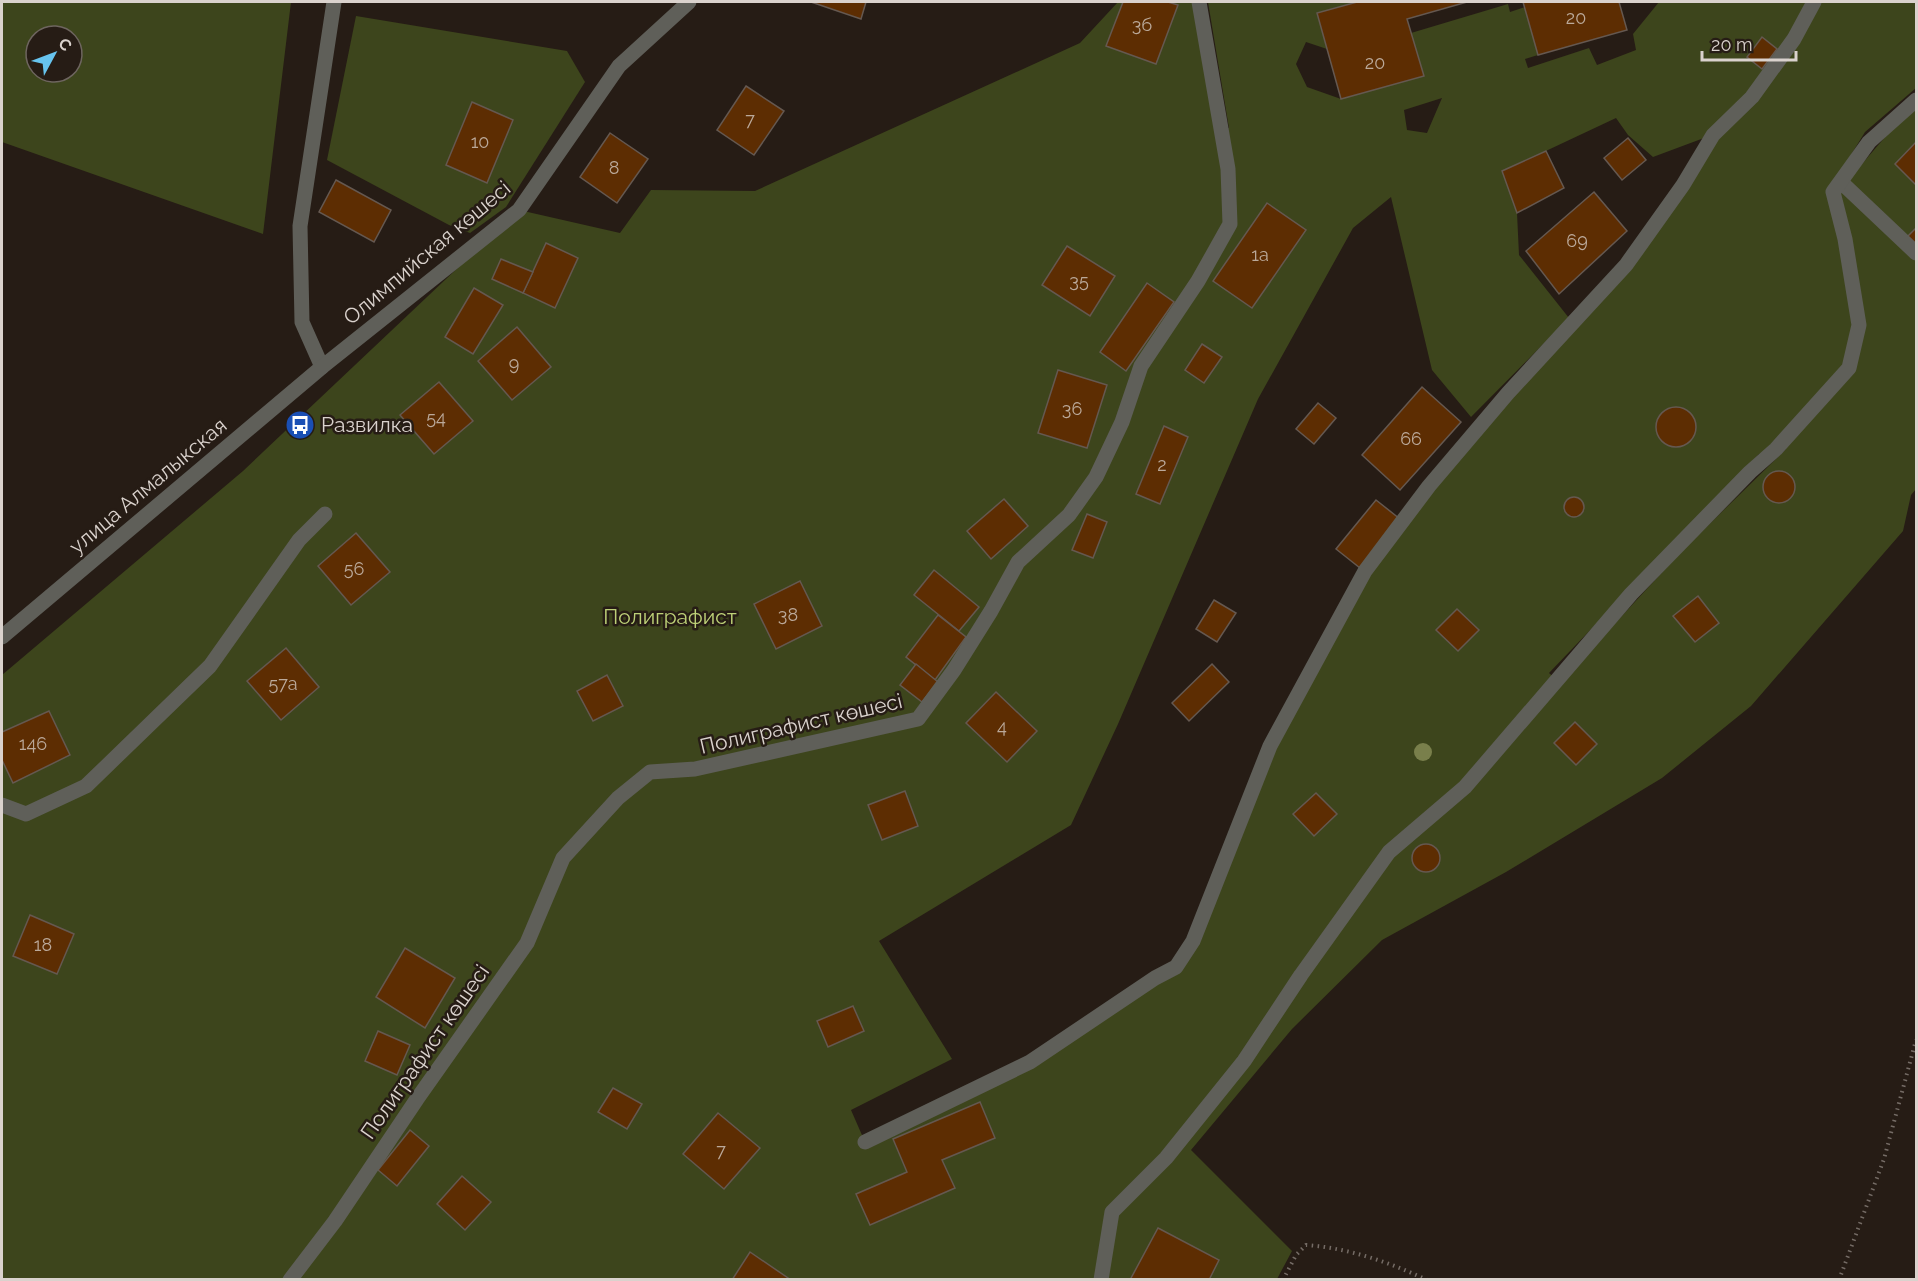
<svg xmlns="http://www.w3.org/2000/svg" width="1918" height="1281" viewBox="0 0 1918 1281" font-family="Raleway,sans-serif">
<rect width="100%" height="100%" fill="#261c15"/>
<g fill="#3d451c" fill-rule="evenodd">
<path d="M 2,2 L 291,2 L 263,234 L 2,142 ZM 36,36 L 72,36 L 72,72 L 36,72 Z"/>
<path d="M 1118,2 L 1199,2 L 1220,126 L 1229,128 L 1208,2 L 1357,2 L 1317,13 L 1327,49 L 1306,42 L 1296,64 L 1307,87 L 1341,99 L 1423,76 L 1411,33 L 1508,4 L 1510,12 L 1525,7 L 1538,55 L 1525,59 L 1528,68 L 1589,48 L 1597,65 L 1636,50 L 1633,34 L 1659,2 L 1916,2 L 1916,88 L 1865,132 L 1849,158 L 1849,179 L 1892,129 L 1916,107 L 1916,142 L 1895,164 L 1916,185 L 1916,228 L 1907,237 L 1916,246 L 1916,489 L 1911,495 L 1903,531 L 1751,706 L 1662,778 L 1506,872 L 1382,940 L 1292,1029 L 1191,1150 L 1292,1251 L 1277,1279 L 2,1279 L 2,675 L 243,471 L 519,210 L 620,233 L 651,190 L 755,191 L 1080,43 ZM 1442,98 L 1427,133 L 1407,130 L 1404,110 ZM 1616,118 L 1628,135 L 1653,157 L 1712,135 L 1626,265 L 1365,571 L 1270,746 L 1176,967 L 1030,1062 L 865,1142 L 851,1110 L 952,1059 L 879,941 L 1071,825 L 1118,724 L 1258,399 L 1353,228 L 1391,197 L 1432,370 L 1471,417 L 1569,318 L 1519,255 L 1517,213 L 1503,171 ZM 1786,449 L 1680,553 L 1560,683 L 1549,673 L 1759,454 Z"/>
<polygon points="356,16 567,51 585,82 506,207 470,233 449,225 327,160"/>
</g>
<g fill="#5d2d02" stroke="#655850" stroke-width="1.5">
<polygon points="811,2 866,2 861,19"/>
<polygon points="1123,2 1168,2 1178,5 1156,64 1106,46"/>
<polygon points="1357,2 1467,2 1407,19 1424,76 1341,99 1317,13"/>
<polygon points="1523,2 1619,2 1627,30 1538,55"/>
<polygon points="1762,37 1777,49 1762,69 1747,57"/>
<polygon points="746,86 784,111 754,155 717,130"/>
<polygon points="472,102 513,120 487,183 446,165"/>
<polygon points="610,133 648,159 617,203 580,177"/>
<polygon points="1628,138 1646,160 1622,180 1604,158"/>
<polygon points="1916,142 1916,185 1895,164"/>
<polygon points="1546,151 1564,188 1517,213 1502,171"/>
<polygon points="336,180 391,210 374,242 319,212"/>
<polygon points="1594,192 1627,231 1559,294 1526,251"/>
<polygon points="1267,203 1306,230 1252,308 1213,281"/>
<polygon points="1916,228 1916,246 1907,237"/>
<polygon points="546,243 578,258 555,308 523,293"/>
<polygon points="1067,246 1115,276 1090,316 1042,285"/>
<polygon points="501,259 533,272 523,293 492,279"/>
<polygon points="1147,283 1174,302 1126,371 1100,352"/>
<polygon points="474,288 503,305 473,354 445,337"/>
<polygon points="517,327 551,367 512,400 478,361"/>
<polygon points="1202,344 1222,357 1204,383 1185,370"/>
<polygon points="1058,370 1107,385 1087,448 1038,433"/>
<polygon points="439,382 473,421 434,454 400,415"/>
<polygon points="1422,387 1461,422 1400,490 1362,455"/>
<polygon points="1318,403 1336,418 1314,444 1296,429"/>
<circle cx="1676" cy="427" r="20"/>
<polygon points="1164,426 1188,437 1160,504 1136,494"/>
<circle cx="1779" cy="487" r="16"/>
<circle cx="1574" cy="507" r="10"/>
<polygon points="1004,499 1028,526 991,559 967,531"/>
<polygon points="1376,500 1400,519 1360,568 1336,549"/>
<polygon points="1087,514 1107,522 1093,558 1072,550"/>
<polygon points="356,533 390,572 351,605 318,566"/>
<polygon points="934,570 979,607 959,631 914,595"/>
<polygon points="800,581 822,626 776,649 754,604"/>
<polygon points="1698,596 1719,623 1695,642 1673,616"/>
<polygon points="1214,600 1236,613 1217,642 1196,629"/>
<polygon points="1457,609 1479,630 1458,651 1436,630"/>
<polygon points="938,615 966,637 935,680 906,657"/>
<polygon points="286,648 319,687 281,720 247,681"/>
<polygon points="916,664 938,682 922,702 900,685"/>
<polygon points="1212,664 1229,682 1189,721 1172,703"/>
<polygon points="607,675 623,706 593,721 577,691"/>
<polygon points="996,692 1037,731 1007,762 966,723"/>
<polygon points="49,711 70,755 13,783 2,760 2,732"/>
<polygon points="1575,722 1597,744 1576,765 1554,743"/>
<polygon points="905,791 918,826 882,840 868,805"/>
<polygon points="1316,793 1337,814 1314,836 1293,814"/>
<circle cx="1426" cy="858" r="14"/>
<polygon points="30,915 74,934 57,974 13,956"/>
<polygon points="405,948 455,978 425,1028 376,997"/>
<polygon points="853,1006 864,1031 828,1047 817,1021"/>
<polygon points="378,1031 410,1045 397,1075 365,1061"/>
<polygon points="613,1088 642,1104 627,1129 598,1112"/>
<polygon points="980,1102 995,1138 942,1160 955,1188 870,1225 856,1194 907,1172 893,1139"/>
<polygon points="718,1113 760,1148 724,1189 683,1154"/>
<polygon points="410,1130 429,1146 397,1186 378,1170"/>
<polygon points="462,1176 491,1202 465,1230 437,1204"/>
<polygon points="1158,1228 1219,1260 1209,1280 1130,1280"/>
<polygon points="750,1252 791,1280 732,1280"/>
</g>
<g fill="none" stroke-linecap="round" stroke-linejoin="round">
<g stroke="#756c66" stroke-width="4" stroke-dasharray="1.5 4.5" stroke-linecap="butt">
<path d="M 1283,1280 L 1296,1255 L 1306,1245 C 1348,1248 1389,1262 1427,1280"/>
<polyline points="1839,1280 1884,1159 1916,1040"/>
</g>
<g stroke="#5f5f59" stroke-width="15">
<polyline points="1841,182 1916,253"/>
<polyline points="2,805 26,814 86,786 210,666 299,540 325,514"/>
<polyline points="1101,1280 1112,1212 1166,1158 1244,1061 1301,975 1389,852 1465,787 1631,594 1750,472 1776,449 1849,368 1859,325 1845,239 1833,192 1869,142 1916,100"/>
</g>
<g stroke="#5f5f59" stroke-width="15">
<polyline points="865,1142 1030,1062 1155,978 1176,967 1193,941 1270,746 1365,571 1429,486 1508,393 1626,265 1683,185 1713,135 1752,97 1794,39 1814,2"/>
<polyline points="290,1280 335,1221 417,1099 527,943 563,858 618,798 650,772 695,769 918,719 954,670 991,611 1018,562 1069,515 1096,477 1122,422 1141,366 1198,281 1230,224 1228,169 1199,2"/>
</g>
<g stroke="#5f5f59" stroke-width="15">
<polyline points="322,367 302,322 300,226 334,2"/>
<polyline points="2,637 322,367 519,210 619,66 689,2"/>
</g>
</g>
<circle fill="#797f4b" cx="1423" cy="752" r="9"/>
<defs>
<g id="bus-disc" transform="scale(1.5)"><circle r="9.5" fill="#1a4fb4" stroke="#261c15"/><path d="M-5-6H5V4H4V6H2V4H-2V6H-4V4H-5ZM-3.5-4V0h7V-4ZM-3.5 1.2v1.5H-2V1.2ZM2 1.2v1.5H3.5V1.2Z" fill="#fff"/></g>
</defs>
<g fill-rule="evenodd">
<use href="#bus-disc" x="300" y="425"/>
</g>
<g text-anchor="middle" stroke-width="5" stroke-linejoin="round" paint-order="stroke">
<g font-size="18" fill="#bba99a">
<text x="1576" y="24">20</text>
<text x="1142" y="31">3б</text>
<text x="1375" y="69">20</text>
<text x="750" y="126">7</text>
<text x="480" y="148">10</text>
<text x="614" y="174">8</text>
<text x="1577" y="247">69</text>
<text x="1260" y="261">1а</text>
<text x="1079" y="287">35</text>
<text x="514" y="370">9</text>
<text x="1072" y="415">36</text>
<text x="436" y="424">54</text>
<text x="1411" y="445">66</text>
<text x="1162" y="471">2</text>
<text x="354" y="575">56</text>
<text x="788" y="621">38</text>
<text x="283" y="690">57а</text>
<text x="1002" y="733">4</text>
<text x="33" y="750">146</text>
<text x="43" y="951">18</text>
<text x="721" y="1157">7</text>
</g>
<g font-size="21" fill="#dad2cd" stroke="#261c15">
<text transform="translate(427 253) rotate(-40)" y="7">Олимпийская көшесі</text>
<text transform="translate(148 486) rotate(-40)" y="7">улица Алмалыкская</text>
<text transform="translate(801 724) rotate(-13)" y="7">Полиграфист көшесі</text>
<text transform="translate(425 1052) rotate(-55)" y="7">Полиграфист көшесі</text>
</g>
<g font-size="21" fill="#dad2cd" stroke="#261c15" text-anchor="start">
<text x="321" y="432">Развилка</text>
</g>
<g font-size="21" fill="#bdd077" stroke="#261c15">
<text x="670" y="624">Полиграфист</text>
</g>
</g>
<rect width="1918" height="1281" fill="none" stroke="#dad2cd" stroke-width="6"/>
<g transform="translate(54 54) rotate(49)"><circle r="28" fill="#261c15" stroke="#6e655f" stroke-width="1.5"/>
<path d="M0-4.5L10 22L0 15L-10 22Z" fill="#67c4ef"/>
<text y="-9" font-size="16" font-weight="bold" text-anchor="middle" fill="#dad2cd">С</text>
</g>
<path d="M1702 51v9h94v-9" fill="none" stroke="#dad2cd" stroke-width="3"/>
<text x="1711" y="51" font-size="18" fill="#dad2cd" stroke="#261c15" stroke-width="4.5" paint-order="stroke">20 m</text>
</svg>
